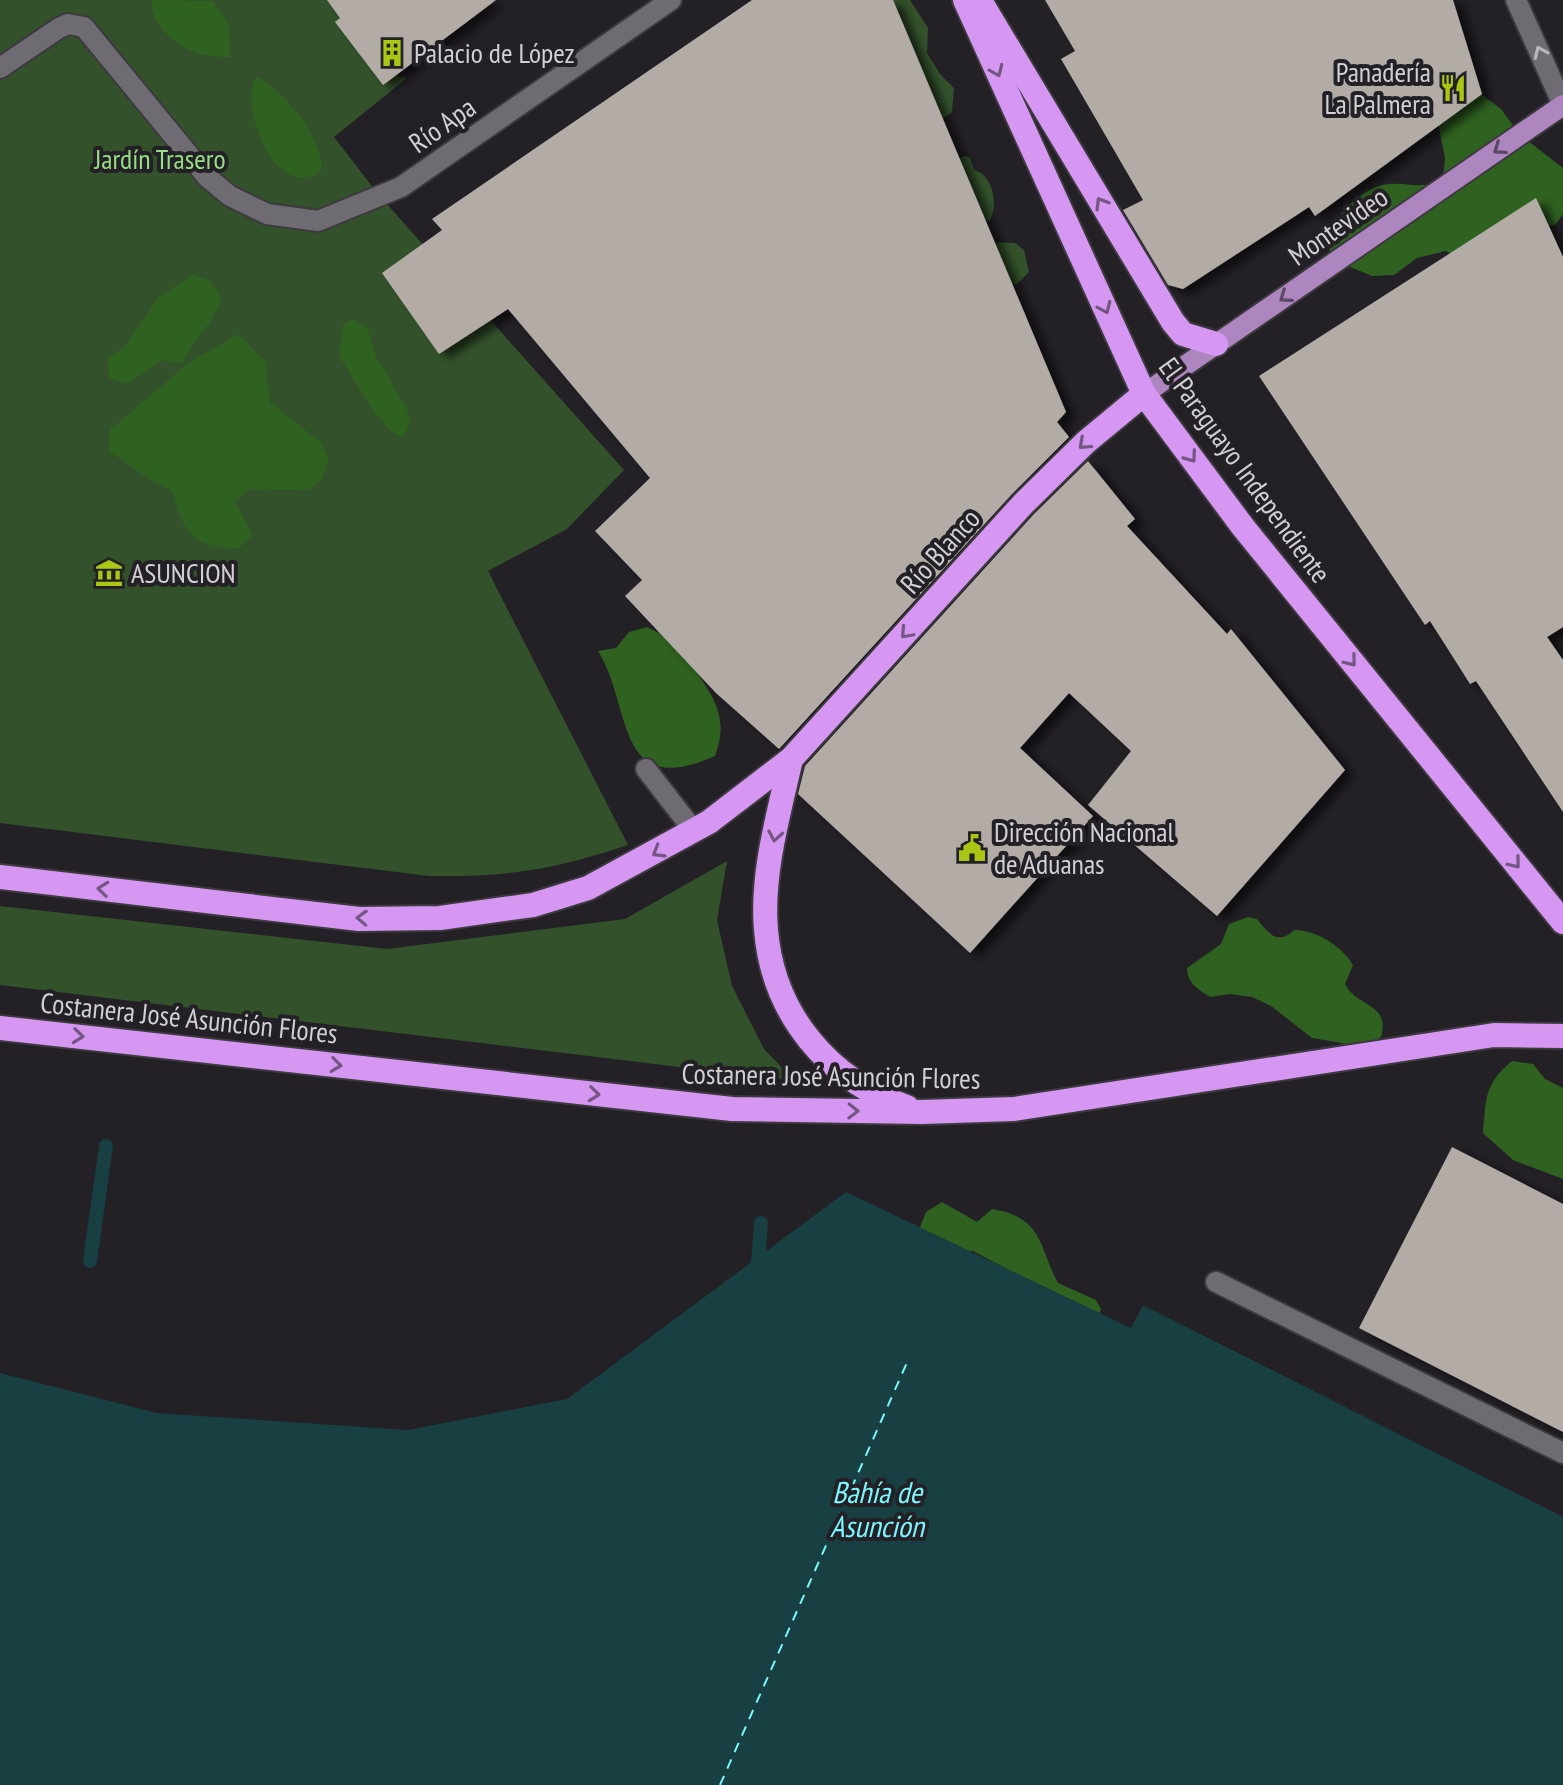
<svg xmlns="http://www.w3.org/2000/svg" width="1563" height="1785" viewBox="0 0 1563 1785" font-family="'PT Sans Narrow',sans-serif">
<defs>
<filter id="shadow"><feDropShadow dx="9" dy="5" stdDeviation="4" flood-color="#0009"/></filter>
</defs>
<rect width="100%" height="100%" fill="#232026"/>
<g fill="#33522b">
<path d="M 0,0 L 330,0 L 387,74 L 407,78 L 334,137 L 378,194 L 624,470 L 567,529 L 488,571 L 628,845 C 553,870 508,877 429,876 L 0,823 Z"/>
<polygon points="850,0 910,0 928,28 927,53 940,74 954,88 952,112 938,123"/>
<path d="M 965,156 L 970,158 L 974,170 C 994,175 998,206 990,221 L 973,226 L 959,158 Z"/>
<polygon points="986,242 1015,243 1024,250 1029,272 1016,285 994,275"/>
<polygon points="727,861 717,920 732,986 764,1049 795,1081 0,985 0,906 387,949 625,919"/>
</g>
<g fill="#2f6120">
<path d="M 151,0 L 213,1 L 229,27 L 230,57 C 195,60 153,37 151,0 Z"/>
<path d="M 256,77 C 282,88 325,140 321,171 C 276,204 238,106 256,77 Z"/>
<path d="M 1477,91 L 1501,109 L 1519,134 L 1563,168 L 1563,214 L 1556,224 L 1455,256 L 1446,251 L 1417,258 L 1394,275 L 1372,276 L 1333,260 L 1327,241 C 1334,216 1361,187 1389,184 C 1410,182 1423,191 1443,178 L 1445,158 L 1438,123 Z"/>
<path d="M 192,275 L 210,281 L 221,297 C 214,325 193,339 182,364 L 162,360 L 127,384 L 109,378 L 108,358 L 124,347 L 159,297 Z"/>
<path d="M 353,319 L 367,327 L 376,357 L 406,407 L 410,422 L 404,436 C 383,437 354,375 339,357 L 343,325 Z"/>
<path d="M 238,334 L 265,362 L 270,402 L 320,442 L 329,459 L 323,477 L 310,490 L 249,489 L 235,502 L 253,535 L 239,548 C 189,548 185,533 172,490 L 152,481 L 109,451 L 110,430 L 187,364 Z"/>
<path d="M 647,627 L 686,646 C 700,690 734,705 715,756 C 614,801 633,707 598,651 L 616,648 L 629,632 Z"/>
<path d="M 1248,917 L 1257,919 C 1268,933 1278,946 1294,930 C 1316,930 1342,946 1353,965 L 1345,984 C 1356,1007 1391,1003 1381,1037 L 1364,1047 L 1312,1038 L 1271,1006 L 1252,997 L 1230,994 L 1210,997 C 1198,989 1187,983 1187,968 L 1221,944 L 1229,924 Z"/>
<path d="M 1512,1061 L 1533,1064 L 1545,1079 L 1563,1088 L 1563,1179 L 1513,1160 L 1483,1133 C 1486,1099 1484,1084 1512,1061 Z"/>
<path d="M 942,1202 L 977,1222 L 992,1209 C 1044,1217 1039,1248 1058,1283 L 1096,1300 L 1101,1309 L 1098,1317 L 973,1251 L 962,1253 L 919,1230 L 926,1212 Z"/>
</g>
<polygon fill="#183f41" points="846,1192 1131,1328 1143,1305 1563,1517 1563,1785 0,1785 0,1373 157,1413 408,1430 567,1399"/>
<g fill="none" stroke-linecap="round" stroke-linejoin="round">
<g stroke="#183f41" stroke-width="14">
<polyline points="90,1261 106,1146"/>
<polyline points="757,1275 761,1223"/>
</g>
<polyline stroke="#7af7fe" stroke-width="2" stroke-dasharray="10 8" stroke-linecap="butt" points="720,1785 909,1358"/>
</g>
<g fill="#b3aca6" filter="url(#shadow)">
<polygon points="327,0 496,0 383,85 335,22 340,18"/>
<polygon points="752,0 893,0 1066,412 1057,422 1069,437 1012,494 779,749 716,693 625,596 642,580 595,531 650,478 508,309 439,354 382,273 442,230 432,219"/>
<polygon points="1045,0 1453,0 1482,94 1315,216 1309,207 1183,289 1168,285 1123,210 1143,200 1061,59 1075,51"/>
<polygon points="1536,198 1563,257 1563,627 1547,637 1563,660 1563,812 1476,681 1470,684 1430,621 1425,625 1259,376"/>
<polygon points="1088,461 1135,519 1127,526 1227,634 1231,629 1345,770 1217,916 1088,805 1131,751 1069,693 1020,748 1093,816 970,953 798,794 805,766 1034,514"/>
<polygon points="1452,1147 1563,1204 1563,1432 1359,1328"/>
</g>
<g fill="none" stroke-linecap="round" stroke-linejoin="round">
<g stroke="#3c3a3e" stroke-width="24">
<g id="minor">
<polyline points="1516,0 1563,105"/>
<polyline points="0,68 59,28 68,24 84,27 207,177 230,196 267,214 318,221 401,187 671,0"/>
<polyline points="646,769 694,831"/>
<polyline points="1216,1282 1563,1453"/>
</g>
</g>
<g stroke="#3c3a3e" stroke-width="24">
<polyline id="major" points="1144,394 1563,105"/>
</g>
<g stroke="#3c3a3e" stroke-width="28">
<g id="highway">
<polyline points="965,0 1144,394 1243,527 1563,922"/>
<polyline points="982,4 1173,322 1183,334 1216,344"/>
<path d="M 791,759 C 779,813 761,874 766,930 C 773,1014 828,1080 907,1107"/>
<polyline points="0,877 359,919 440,918 533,905 588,888 709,822 791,759 1023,504 1086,442 1144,394"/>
<polyline points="0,1028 732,1109 922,1112 1014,1109 1494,1035 1563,1036"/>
</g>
</g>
<use href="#minor" stroke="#6f6b72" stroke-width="20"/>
<use href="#major" stroke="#ad85bf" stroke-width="20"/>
<use href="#highway" stroke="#d697f3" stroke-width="24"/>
</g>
<defs><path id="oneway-chevron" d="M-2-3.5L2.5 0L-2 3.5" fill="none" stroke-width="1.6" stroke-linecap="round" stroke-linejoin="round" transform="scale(2)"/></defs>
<use stroke="#b9b7bc" href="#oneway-chevron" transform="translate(1540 52) rotate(-114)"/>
<g stroke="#745682">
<use href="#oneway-chevron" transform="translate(997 71) rotate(66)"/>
<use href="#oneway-chevron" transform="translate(1101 203) rotate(-121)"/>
<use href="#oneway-chevron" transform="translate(1105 308) rotate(66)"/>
<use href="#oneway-chevron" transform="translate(1084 444) rotate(138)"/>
<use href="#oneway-chevron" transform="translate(1191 457) rotate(54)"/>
<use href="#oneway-chevron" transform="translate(906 633) rotate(132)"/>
<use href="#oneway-chevron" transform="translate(1351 661) rotate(51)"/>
<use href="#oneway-chevron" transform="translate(775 836) rotate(100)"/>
<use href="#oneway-chevron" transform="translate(658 852) rotate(149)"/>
<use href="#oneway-chevron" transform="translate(1515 863) rotate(51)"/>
<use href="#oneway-chevron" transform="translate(103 889) rotate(-174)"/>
<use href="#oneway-chevron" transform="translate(362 918) rotate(-178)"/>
<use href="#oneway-chevron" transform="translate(78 1036) rotate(6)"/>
<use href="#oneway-chevron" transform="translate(336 1065) rotate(7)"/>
<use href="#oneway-chevron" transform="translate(594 1094) rotate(6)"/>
<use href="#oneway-chevron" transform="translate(853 1111) rotate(1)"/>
</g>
<g stroke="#5a4863">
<use href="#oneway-chevron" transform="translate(1499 149) rotate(145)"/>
<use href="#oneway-chevron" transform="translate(1285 297) rotate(145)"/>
</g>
<defs>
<g id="building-bare" transform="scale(2.16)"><path d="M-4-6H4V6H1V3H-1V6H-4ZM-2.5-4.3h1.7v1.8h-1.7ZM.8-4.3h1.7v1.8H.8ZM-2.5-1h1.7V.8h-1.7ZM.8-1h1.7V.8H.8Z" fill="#abc614" stroke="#232026" stroke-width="2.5" paint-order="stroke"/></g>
<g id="restaurant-bare" transform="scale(2.16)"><path d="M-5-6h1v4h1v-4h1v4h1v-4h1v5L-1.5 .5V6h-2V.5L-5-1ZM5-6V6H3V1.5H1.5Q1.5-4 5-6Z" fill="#abc614" stroke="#232026" stroke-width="2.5" paint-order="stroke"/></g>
<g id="museum-bare" transform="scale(2.16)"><path d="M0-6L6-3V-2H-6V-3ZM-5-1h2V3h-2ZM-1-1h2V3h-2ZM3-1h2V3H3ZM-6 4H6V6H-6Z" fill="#abc614" stroke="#232026" stroke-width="2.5" paint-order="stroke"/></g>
<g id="civic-bare" transform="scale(2.16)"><path d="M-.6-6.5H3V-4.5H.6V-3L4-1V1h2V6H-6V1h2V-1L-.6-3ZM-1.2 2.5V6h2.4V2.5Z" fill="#abc614" stroke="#232026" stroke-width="2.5" paint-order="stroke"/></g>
</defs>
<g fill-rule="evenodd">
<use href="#building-bare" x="392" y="53"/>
<use href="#restaurant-bare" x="1453" y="88"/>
<use href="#museum-bare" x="109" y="573"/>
<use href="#civic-bare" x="972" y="848"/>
</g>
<g text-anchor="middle" stroke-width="8" stroke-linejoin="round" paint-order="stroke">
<g font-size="28" fill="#d2d0d4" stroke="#232026" text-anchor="start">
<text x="414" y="63">Palacio de López</text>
<text x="1431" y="82" text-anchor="end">Panadería<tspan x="1431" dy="32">La Palmera</tspan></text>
<text x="131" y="583">ASUNCION</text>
<text x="994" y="842">Dirección Nacional<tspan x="994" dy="32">de Aduanas</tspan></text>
</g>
<g font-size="28" fill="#d2d0d4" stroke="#232026">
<text transform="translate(442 125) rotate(-35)" y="10">Río Apa</text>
<text transform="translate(1338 226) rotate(-35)" y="10">Montevideo</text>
<text transform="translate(1245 470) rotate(54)" y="10">El Paraguayo Independiente</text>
<text transform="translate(940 551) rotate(-48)" y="10">Río Blanco</text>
<text transform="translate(189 1018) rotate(6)" y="10">Costanera José Asunción Flores</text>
<text transform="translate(831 1076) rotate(1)" y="10">Costanera José Asunción Flores</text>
</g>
<g font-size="28" fill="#97df84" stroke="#232026">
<text x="160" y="169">Jardín Trasero</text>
</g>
<g font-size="30" font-style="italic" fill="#7af7fe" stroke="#232026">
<text x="877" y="1503">Bahía de<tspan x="877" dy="34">Asunción</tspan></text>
</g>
</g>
</svg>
